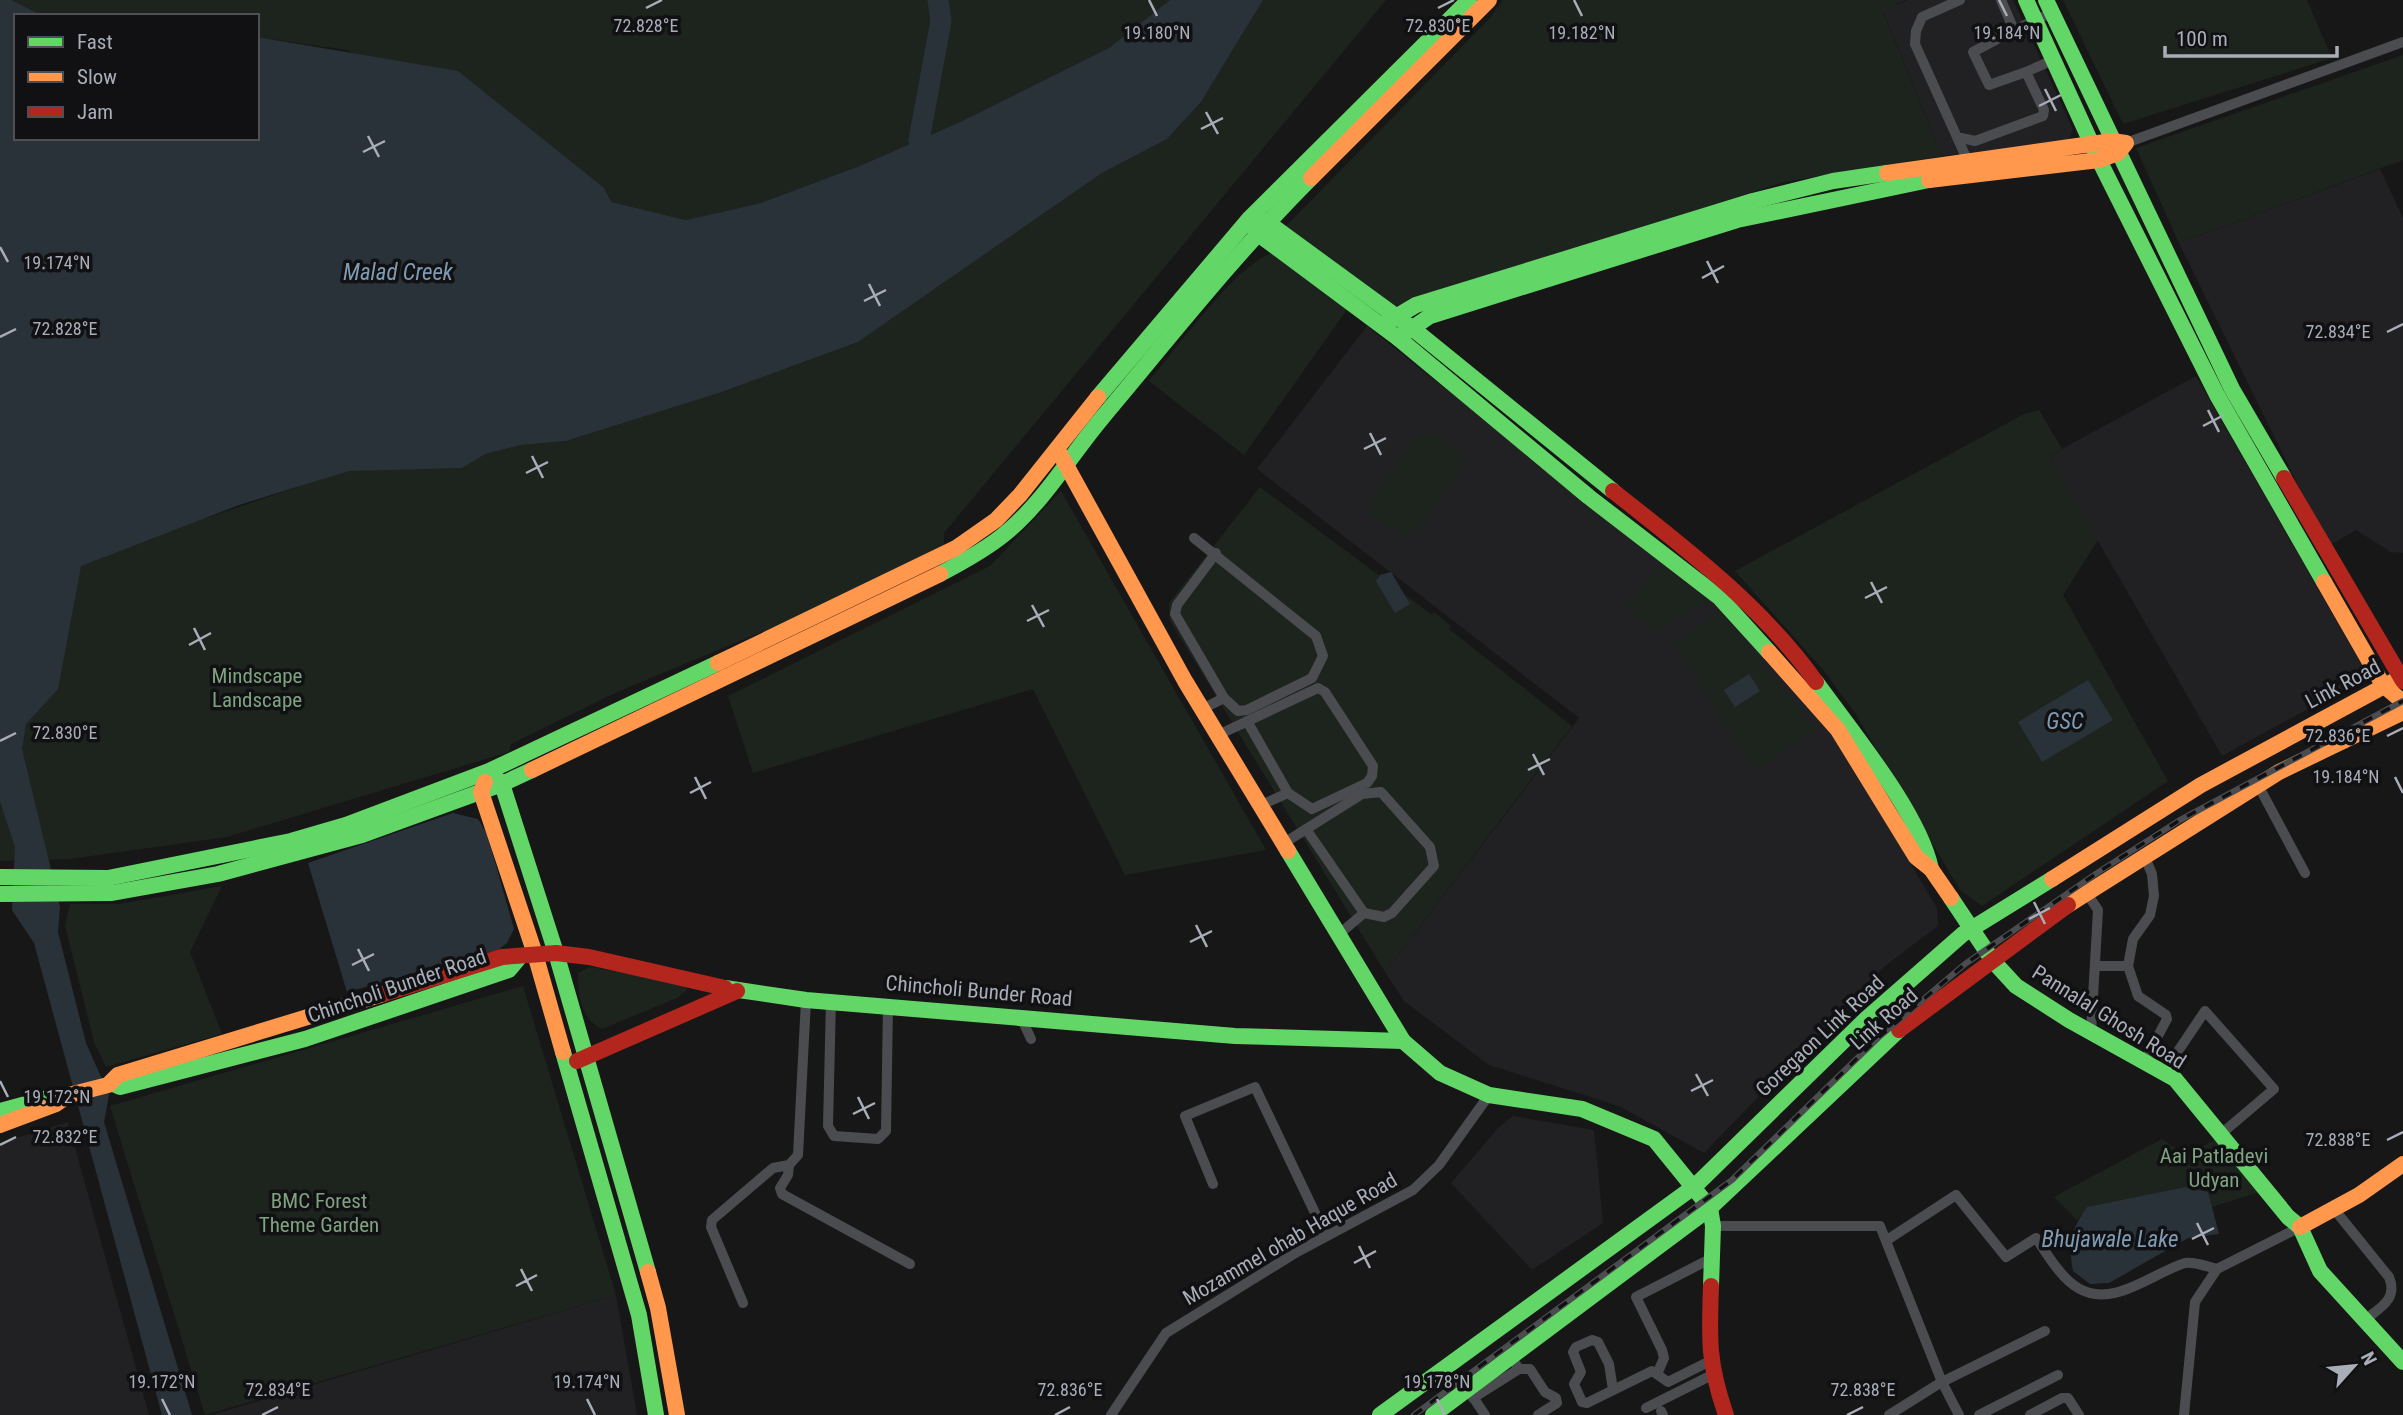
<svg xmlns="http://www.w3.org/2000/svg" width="2403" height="1415" viewBox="0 0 2403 1415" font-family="'Roboto Condensed',sans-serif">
<rect width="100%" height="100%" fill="#171717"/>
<g fill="#212123">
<polygon points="1907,0 2013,0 2073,129 2068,142 1942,156 1883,11"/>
<polygon points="2380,169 2403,218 2403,553 2391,552 2356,530 2328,546 2179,243"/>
<polygon points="1367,326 1718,607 1837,740 1937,908 1938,926 1885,966 1704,1153 1619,1106 1489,1065 1404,1001 1385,972 1579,718 1257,469"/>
<polygon points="2196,376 2368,676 2222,756 2049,456"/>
<polygon points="1513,1116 1594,1130 1603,1223 1532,1270 1451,1183 1498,1128"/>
<polygon points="68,1122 149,1415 0,1415 0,1143"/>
<polygon points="616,1295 637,1415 211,1415"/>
</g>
<g fill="#1d241e">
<polygon points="11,0 1170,0 1109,48 958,123 862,165 761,203 686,220 611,202 347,50 257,37 257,16 43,16"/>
<polygon points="1263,0 1386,0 944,533 944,547 781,624 617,692 511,744 509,752 227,837 70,859 0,861 0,587 349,470 462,468 484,454 521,445 566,441 722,392 858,342 1102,173 1167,139 1201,102"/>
<polygon points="1503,0 1905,0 1883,12 1942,156 1784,182 1395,306 1284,228 1490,18"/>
<polygon points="2063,0 2307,0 2332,58 2123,124"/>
<polygon points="2403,55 2403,160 2179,243 2136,148"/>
<path d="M 1272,253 L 1348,308 L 1244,455 L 1149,381 C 1176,349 1236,265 1272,253 Z"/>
<polygon points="2039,410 2062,449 2049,456 2098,540 2063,595 2168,781 1982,906 1960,890 1855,713 1824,671 1735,571 2024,414"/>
<polygon points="1431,430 1464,453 1461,459 1466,463 1417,531 1411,529 1406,538 1369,513 1372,508 1368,505 1419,433 1425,436"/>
<polygon points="1260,487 1431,614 1434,612 1451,626 1449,629 1572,726 1385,972 1170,621 1169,603"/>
<polygon points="1061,491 1266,850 1125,875 1033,689 753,773 728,696 990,566"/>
<polygon points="1660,564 1708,602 1656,631 1626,607"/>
<polygon points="1721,613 1816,729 1755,771 1673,643"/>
<polygon points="222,886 190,952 222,1034 106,1067 94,1042 65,926 70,904 119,904"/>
<path d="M 590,967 L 680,982 L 687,990 L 677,998 L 602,1029 C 580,1018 578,996 578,973 Z"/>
<polygon points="523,986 616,1295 205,1415 110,1106"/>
<polygon points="2219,1137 2263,1191 2212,1207 2208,1192 2184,1187 2087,1207 2077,1220 2054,1197 2162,1139 2187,1156"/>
</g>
<g fill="#2a3239">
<polygon points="0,0 11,0 43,16 16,16 16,138 257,138 257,37 458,71 604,188 611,202 686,220 761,203 862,165 958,123 1109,48 1170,0 1263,0 1201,102 1167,139 1102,173 858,342 722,392 566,441 521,445 485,454 462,468 349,471 239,505 81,566 58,689 26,724 22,749 60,907 58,932 86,1043 109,1095 104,1122 192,1415 162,1415 34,943 12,910 15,847 0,801"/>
<polygon points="1391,572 1410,604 1395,613 1376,581 1380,575"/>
<polygon points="1749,674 1760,691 1735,707 1724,690"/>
<polygon points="2088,680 2113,720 2042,762 2018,722"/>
<polygon points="453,813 478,819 487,834 514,929 507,943 498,950 347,992 308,863"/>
<path d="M 2185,1187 L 2208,1192 L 2219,1234 L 2188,1238 L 2109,1283 L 2090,1284 L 2073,1271 C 2068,1245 2071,1229 2087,1207 Z"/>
</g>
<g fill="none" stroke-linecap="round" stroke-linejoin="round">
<polyline stroke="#2a3239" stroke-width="21" points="919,140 941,21 938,0"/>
<g stroke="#4b4c50" stroke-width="10">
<polyline points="1960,0 1922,17 1916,31 1915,44 1970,166"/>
<polyline points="2001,0 2014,30 2051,13"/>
<polyline points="2026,72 2053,60"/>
<polyline points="1961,138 1975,141 2043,116 2044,110 2026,72 1989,85 1973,52 2014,30"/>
<polyline points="2126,143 2403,42"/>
<polyline points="1194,538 1316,636 1323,656 1312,678 1247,710 1238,711 1224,698 1202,709"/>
<polyline points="1216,553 1177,605 1175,614 1224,698"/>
<polyline points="1247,721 1288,793"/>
<polyline points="1218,735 1318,688 1325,692 1373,766 1372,776 1367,783 1312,809 1288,793 1261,805"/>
<polyline points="2258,785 2305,873"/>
<polyline points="1306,829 1364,913"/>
<polyline points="1284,843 1362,794 1381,792 1430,847 1434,866 1392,913 1384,917 1364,913 1338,935"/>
<polyline points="2086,892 2098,910 2091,1032"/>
<polyline points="2095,966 2128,966 2133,939 2150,915 2154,896 2152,874 2144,855"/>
<polyline points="2128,966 2138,996 2166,1015 2167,1019 2145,1060"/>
<polyline points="831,999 828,1126 834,1136 878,1139 886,1131 888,1004"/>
<polyline points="1020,1015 1031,1039"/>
<polyline points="2164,1072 2205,1011 2274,1089 2221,1134"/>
<polyline points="789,1165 788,1175 780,1188 782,1194 910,1264"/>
<polyline points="1213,1184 1185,1116 1255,1087 1326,1236"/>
<path d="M 2334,1209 L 2389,1277 C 2398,1299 2381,1307 2365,1320"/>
<polyline points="1713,1226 1880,1226 1942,1382 1959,1415"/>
<path d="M 1887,1240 L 1956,1195 L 2006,1257 L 2036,1238 C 2048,1255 2060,1277 2078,1288 C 2113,1309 2152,1273 2185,1263 C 2194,1261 2208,1267 2217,1269"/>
<polyline points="743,1303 711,1227 712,1220 773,1168 789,1165 798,1155 806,1000"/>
<polyline points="1511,1357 1519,1369 1530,1369 1545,1392 1556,1398 1557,1403 1538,1415"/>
<polyline points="1658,1372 1664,1358 1662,1350 1636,1297 1712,1258"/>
<polyline points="1613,1390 1609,1364 1598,1342 1592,1340 1576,1347 1573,1352 1581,1372 1574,1384 1582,1402 1587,1403 1652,1371 1668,1382 1710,1361"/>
<polyline points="1471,1394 1485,1415"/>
<polyline points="1473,1398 1519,1369"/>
<polyline points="1646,1408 1712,1375"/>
<polyline points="1661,1411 1663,1415"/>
<polyline points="1111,1415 1166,1333 1297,1252 1413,1190 1439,1165 1489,1095"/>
<polyline points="1889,1415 1940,1383 2045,1331"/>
<polyline points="1979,1415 2058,1375"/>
<polyline points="2030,1415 2062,1398 2068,1398 2079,1415"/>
<polyline points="2184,1415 2195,1302 2217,1269 2300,1227"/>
</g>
<g stroke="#63d668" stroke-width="16">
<polyline points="2026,0 2099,160 2217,395 2324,582"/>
<polyline points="2046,0 2232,389 2284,478"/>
<polyline points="1258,221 1267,222 1412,328 1613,491"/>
<polyline points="1252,225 1257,233 1398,338 1589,497 1720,598 1769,652"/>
<polyline points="1382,325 1416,305 1753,201 1833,181 1887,173"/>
<polyline points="1398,338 1430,316 1737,220 1929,180"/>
<polyline points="1098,397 1249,219 1469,0"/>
<path d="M 940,574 C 963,562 987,549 1007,532 C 1044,501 1071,455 1102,418 C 1170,337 1236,253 1311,178"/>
<path d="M 1816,682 C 1851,731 1919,812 1931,869"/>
<polyline points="496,778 502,784 556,953 648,1272"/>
<polyline points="1288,851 1403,1041 1440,1073 1489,1095 1582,1109 1654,1139 1710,1208 1713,1226 1711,1286"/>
<polyline points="0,877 108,878 291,841 346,825 489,771 718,663"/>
<polyline points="0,894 112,893 218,874 362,835 502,784 532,770"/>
<polyline points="1951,898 1993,961 2016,986 2069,1020 2175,1079 2288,1217 2300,1227 2320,1271 2403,1362"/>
<polyline points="725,988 806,1000 1235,1036 1403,1041"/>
<polyline points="563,1052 639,1315 656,1415"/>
<polyline points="111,1083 120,1087 305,1039 509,970 519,958"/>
<polyline points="0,1111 59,1095"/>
<polyline points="1380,1415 1695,1186 1866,1019 1963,934 2052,879"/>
<polyline points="1433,1415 1710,1208 1899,1030"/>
</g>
<g stroke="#ff974d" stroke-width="16">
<polyline points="1887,173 2112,141 2126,143 2118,153 2099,160 1929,180"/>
<polyline points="1311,178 1489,0"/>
<polyline points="1060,454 1185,681 1288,851"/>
<polyline points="2324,582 2383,685 2403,702"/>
<polyline points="1769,652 1838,730 1916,857 1931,869 1951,898"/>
<polyline points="718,663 956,548 996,520 1020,495 1098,397"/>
<polyline points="532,770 940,574"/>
<polyline points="485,782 481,792 535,954 563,1052"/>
<polyline points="2052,879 2201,785 2403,676"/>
<polyline points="2068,905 2279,772 2403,712"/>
<polyline points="0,1125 56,1104 69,1095 108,1085 118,1075 383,994"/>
<polyline points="2300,1227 2359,1195 2403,1164"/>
<polyline points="648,1272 658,1308 677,1415"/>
</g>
<g stroke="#b3261e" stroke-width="16">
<polyline points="2284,478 2403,681"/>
<path d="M 1613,491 C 1685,548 1763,607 1816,682"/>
<polyline points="383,994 502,957 556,953 589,957 725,988"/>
<polyline points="1899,1030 2068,905"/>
<polyline points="577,1061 737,991"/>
<path d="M 1711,1286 C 1709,1340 1708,1363 1726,1415"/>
</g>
<g stroke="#4b4c4f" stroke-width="6">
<polyline id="rail" points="1414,1415 1732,1180 1879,1037 1965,964 2100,871 2180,820 2403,701"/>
</g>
<use href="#rail" stroke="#111113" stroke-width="3.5" stroke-dasharray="10" stroke-linecap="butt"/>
</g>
<path fill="none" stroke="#a8adb8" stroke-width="2.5" d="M 1149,0 L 1157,16M 1574,0 L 1582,16M 1999,0 L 2007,16M 646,8 L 662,0M 1438,8 L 1454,0M 2045,89 L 2056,111M 2039,106 L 2061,95M 1206,112 L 1218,134M 1201,129 L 1223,118M 368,136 L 379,157M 363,152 L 385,141M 0,247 L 8,262M 1707,261 L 1718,283M 1702,278 L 1724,266M 869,284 L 880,306M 864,301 L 886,290M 2387,332 L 2403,324M 0,337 L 16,329M 2208,410 L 2219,432M 2203,426 L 2224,415M 1370,433 L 1381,455M 1364,449 L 1386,438M 532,456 L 543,478M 526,473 L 548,462M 1871,582 L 1882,603M 1865,598 L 1887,587M 1032,605 L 1044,627M 1027,621 L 1049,610M 194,628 L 205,650M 189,645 L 211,633M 2387,736 L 2403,728M 0,741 L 16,733M 1533,754 L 1544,775M 1528,770 L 1550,759M 695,777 L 706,799M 2395,777 L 2403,793M 690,793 L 711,782M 2034,902 L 2045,924M 2029,919 L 2050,908M 1196,925 L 1207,947M 1190,942 L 1212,931M 358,949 L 369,971M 352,965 L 374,954M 1696,1074 L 1708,1096M 0,1081 L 8,1097M 1691,1091 L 1713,1080M 858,1097 L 869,1119M 853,1114 L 875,1103M 2387,1140 L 2403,1132M 0,1145 L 16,1137M 2197,1223 L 2208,1245M 2192,1239 L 2214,1228M 1359,1246 L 1370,1268M 1354,1263 L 1376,1251M 521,1269 L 532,1291M 516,1286 L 537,1275M 162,1399 L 170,1415M 587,1399 L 595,1415M 1437,1399 L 1445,1415M 262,1415 L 278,1407M 1055,1415 L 1070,1407M 1847,1415 L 1863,1407"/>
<g text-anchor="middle" stroke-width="7" stroke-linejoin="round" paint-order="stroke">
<g font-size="21" fill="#7fa381" stroke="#111113">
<text x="257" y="683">Mindscape<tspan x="257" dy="24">Landscape</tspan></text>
<text x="2214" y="1163">Aai Patladevi<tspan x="2214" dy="24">Udyan</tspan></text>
<text x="319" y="1208">BMC Forest<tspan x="319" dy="24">Theme Garden</tspan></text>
</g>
<g font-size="21" fill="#a8adb8" stroke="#111113">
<text transform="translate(2343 684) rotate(-28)" y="7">Link Road</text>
<text transform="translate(397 986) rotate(-19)" y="7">Chincholi Bunder Road</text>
<text transform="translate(979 991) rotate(5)" y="7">Chincholi Bunder Road</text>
<text transform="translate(2109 1017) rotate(32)" y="7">Pannalal Ghosh Road</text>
<text transform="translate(1884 1019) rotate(-41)" y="7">Link Road</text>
<text transform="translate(1820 1036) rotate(-43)" y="7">Goregaon Link Road</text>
<text transform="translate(1290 1239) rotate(-30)" y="7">Mozammel ohab Haque Road</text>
</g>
<g font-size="23" font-style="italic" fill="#7f9bb3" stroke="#111113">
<text x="398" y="280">Malad Creek</text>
<text x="2065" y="729">GSC</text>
<text x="2110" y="1247">Bhujawale Lake</text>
</g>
</g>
<g font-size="18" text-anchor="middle" fill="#a8adb8" stroke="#111113" stroke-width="7" stroke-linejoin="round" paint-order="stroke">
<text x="646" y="32">72.828°E</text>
<text x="1438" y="32">72.830°E</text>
<text x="1157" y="39">19.180°N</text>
<text x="1582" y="39">19.182°N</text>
<text x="2007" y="39">19.184°N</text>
<text x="57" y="269">19.174°N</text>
<text x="65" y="335">72.828°E</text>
<text x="2338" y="338">72.834°E</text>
<text x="65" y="739">72.830°E</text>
<text x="2338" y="742">72.836°E</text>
<text x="2346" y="783">19.184°N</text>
<text x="57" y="1103">19.172°N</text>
<text x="65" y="1143">72.832°E</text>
<text x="2338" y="1146">72.838°E</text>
<text x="162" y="1388">19.172°N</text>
<text x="587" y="1388">19.174°N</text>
<text x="1437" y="1388">19.178°N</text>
<text x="278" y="1396">72.834°E</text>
<text x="1070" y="1396">72.836°E</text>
<text x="1863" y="1396">72.838°E</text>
</g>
<rect x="14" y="14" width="245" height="126" fill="#111113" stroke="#4d4f55" stroke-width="2"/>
<rect x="28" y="37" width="35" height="10" fill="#63d668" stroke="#4d4f55" stroke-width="2"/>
<text x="77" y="49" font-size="21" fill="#a8adb8">Fast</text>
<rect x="28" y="72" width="35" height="10" fill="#ff974d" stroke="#4d4f55" stroke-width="2"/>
<text x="77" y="84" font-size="21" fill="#a8adb8">Slow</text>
<rect x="28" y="107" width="35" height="10" fill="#b3261e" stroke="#4d4f55" stroke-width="2"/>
<text x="77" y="119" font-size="21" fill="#a8adb8">Jam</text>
<g transform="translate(2354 1366) rotate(63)" stroke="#111113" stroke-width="5" paint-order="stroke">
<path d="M0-5L12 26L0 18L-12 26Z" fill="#a8adb8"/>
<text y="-10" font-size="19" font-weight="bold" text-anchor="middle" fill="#a8adb8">N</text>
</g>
<path d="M2165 46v10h172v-10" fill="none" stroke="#a8adb8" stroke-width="3.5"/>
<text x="2176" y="46" font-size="21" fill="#a8adb8" stroke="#111113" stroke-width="5" paint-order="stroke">100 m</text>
</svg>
